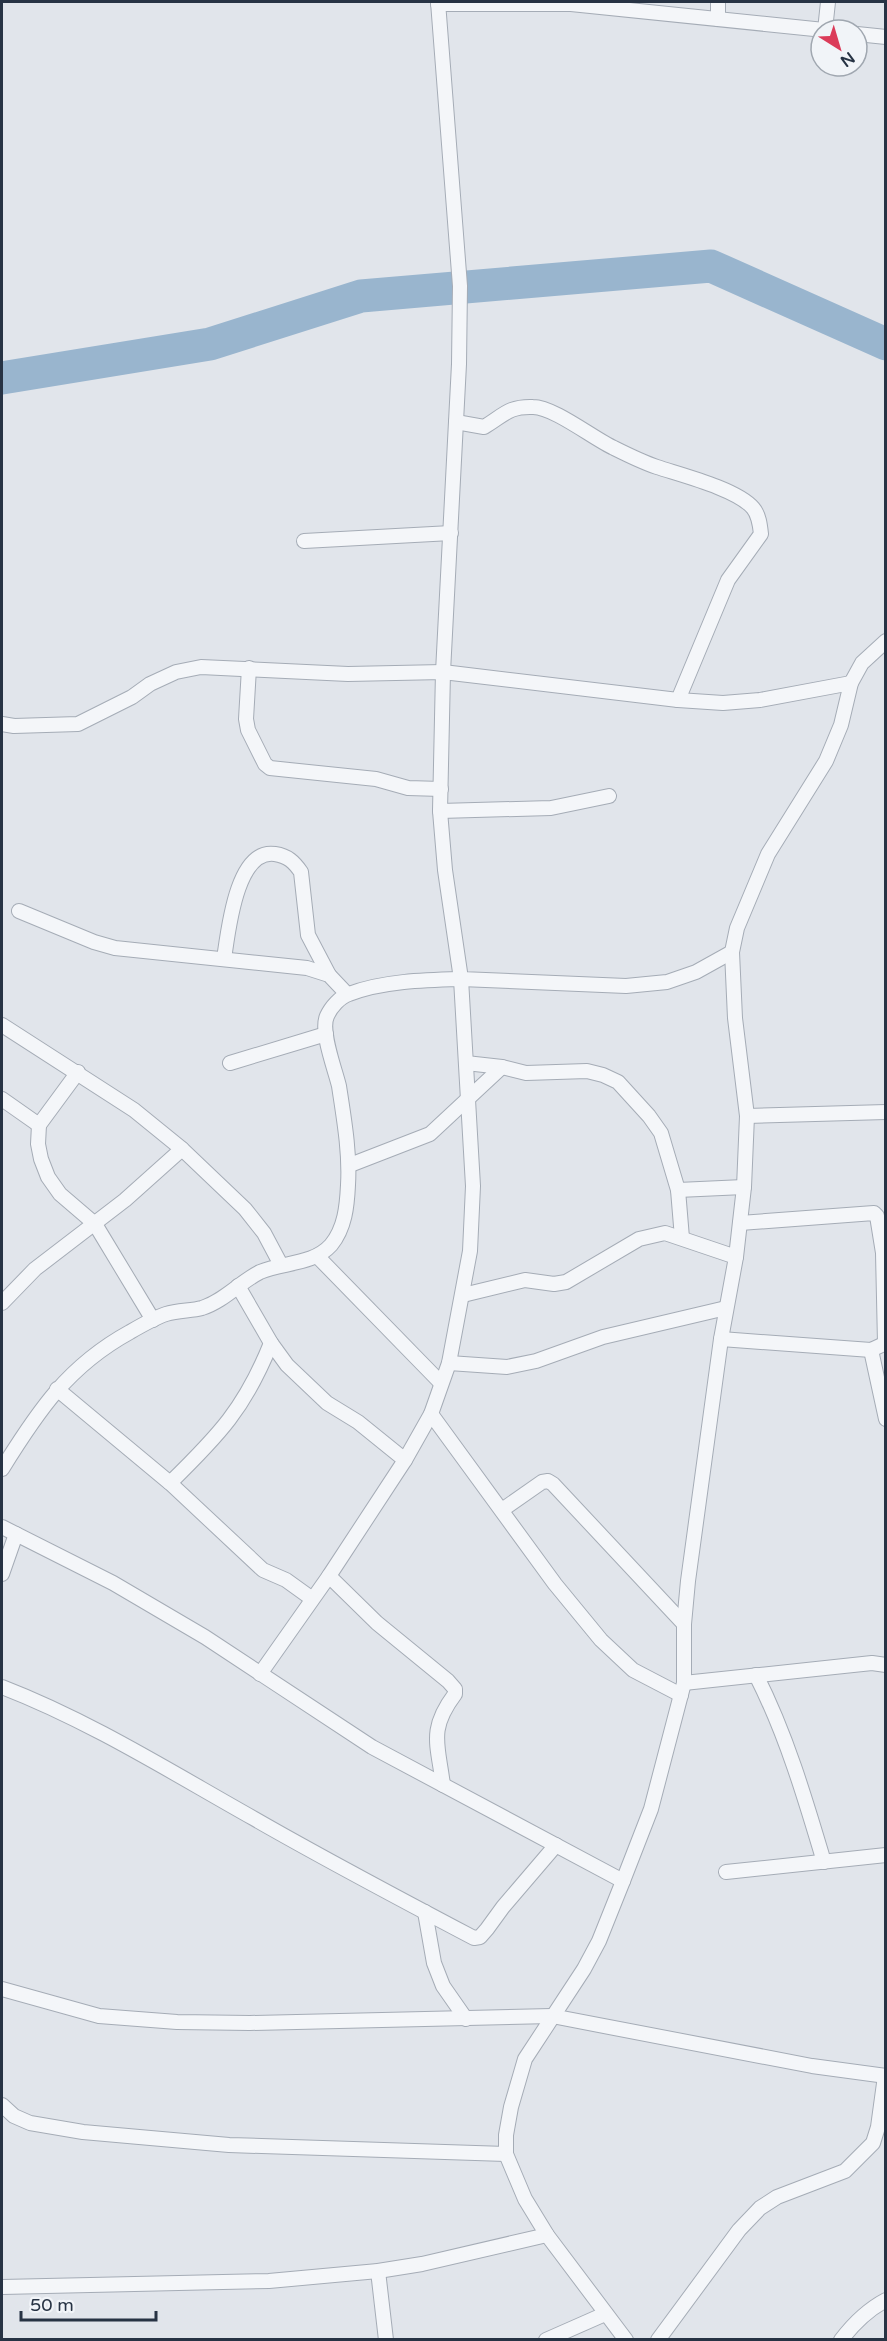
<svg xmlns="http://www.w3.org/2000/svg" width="887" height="2341" viewBox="0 0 887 2341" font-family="'Varela Round',sans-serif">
<rect width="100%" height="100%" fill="#e1e5eb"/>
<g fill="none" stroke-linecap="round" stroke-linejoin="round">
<polyline stroke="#99b5ce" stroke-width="33" points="2,378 210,344 361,296 711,266 886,344"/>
<g stroke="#a5acb6" stroke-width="16">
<g id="minor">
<polyline points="438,2 460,286 459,364 443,672 440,811 445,870 461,979 626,986 667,982 696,972 732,952"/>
<polyline points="438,4 571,4 824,30"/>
<polyline points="718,19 718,2"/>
<polyline points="825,30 828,2"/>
<polyline points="857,34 886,37"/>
<path d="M 456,422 L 484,427 C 503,416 508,406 533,407 C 554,407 594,439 614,448 C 628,455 642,462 657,467 C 681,475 737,489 753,508 C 759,515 760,525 761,534 L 728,580 L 678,700"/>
<polyline points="304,541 451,533"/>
<polyline points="249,668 246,719 248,730 265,764 270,768 376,779 408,788 441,789"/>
<polyline points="2,724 14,726 78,724 132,697 150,684 176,672 201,667 348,674 443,672 678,700 723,703 760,700 851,683"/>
<polyline points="440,811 551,808 609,796"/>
<polyline points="19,911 94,942 115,948 307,968 329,975 347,994"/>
<path d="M 224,959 C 228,933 236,848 275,854 C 288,856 294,862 301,872 L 308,935 L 329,975"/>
<polyline points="2,1025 134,1110 182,1149 245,1209 264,1233 281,1265"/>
<polyline points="230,1063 326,1034"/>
<polyline points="466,1063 502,1067 526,1073 587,1071 603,1075 618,1082 649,1116 661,1133 678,1190 682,1238"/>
<polyline points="2,1099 39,1125 78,1072"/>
<polyline points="747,1116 886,1112"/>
<polyline points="39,1125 38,1144 41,1159 48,1177 60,1194 95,1224 153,1320"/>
<polyline points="350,1165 430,1134 502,1067"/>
<polyline points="678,1190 744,1187"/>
<polyline points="740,1223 874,1213 877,1216 883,1253 885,1343"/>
<polyline points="317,1256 441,1383"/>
<polyline points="238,1286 271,1343 287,1365 327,1403 358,1422 405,1460"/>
<polyline points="463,1295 525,1280 554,1284 566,1282 639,1239 665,1233 736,1257"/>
<polyline points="2,1303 35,1269 125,1200 182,1149"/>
<polyline points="721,1339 871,1350 886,1343"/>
<polyline points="871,1350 886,1419"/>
<polyline points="449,1363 507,1367 536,1361 603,1337 726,1308"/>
<polyline points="57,1389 170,1483 263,1570 286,1580 311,1598"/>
<polyline points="431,1414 555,1584 601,1640 633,1670 681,1695"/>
<path d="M 2,1469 C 38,1411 68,1366 130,1332 C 142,1325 154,1318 166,1314 C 178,1310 191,1311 202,1308 C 224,1301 240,1282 260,1272 C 283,1262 313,1265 331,1245 C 345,1228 347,1206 348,1185 C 350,1153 344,1119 339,1086 C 335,1069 320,1031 327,1016 C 331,1007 340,997 349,994 C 383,981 425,980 461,979 L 473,1186 L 470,1251 L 449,1363 L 431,1414 L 405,1460 L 329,1576 L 260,1674"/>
<path d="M 170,1483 C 219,1435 245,1408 271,1343"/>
<polyline points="502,1510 542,1482 548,1481 553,1484 684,1624"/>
<polyline points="2,1527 113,1583 205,1637 372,1747 623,1881"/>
<polyline points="2,1574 16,1534"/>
<path d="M 329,1576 L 377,1623 L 448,1681 L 455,1689 L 455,1694 C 428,1730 438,1744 443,1785"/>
<path d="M 756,1675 C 786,1734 805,1798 824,1862"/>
<polyline points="684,1683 872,1663 886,1665"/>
<path d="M 2,1687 C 90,1721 171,1772 253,1818 C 326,1860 400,1899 474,1938 L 480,1937 L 487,1929 L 503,1907 L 556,1845"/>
<polyline points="726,1872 886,1855"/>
<polyline points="425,1912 434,1963 443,1986 466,2019"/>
<polyline points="2,1989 99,2016 177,2022 250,2023 552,2016 812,2066 886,2076"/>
<polyline points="2,2105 14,2116 30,2123 83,2132 229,2145 506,2154"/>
<polyline points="378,2271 386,2340"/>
<polyline points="2,2287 269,2281 378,2271 422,2264 547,2235"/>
<polyline points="546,2340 605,2314"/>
<polyline points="626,2340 547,2235 525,2199 506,2154 506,2135 511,2107 525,2059 584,1969 599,1941 623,1881 651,1809 684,1683 684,1624 688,1581 721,1339 736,1257 744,1187 747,1116 735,1018 732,952 737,928 768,854 826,761 841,725 851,683 862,663 886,641"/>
<polyline points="658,2340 739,2230 760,2208 777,2197 845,2171 873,2143 878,2127 885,2076"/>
<path d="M 841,2340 C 854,2323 867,2310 886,2300"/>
</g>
</g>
<use href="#minor" stroke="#f4f6f9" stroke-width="14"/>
</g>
<rect width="887" height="2341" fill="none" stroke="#273344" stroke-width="6"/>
<g transform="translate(839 48) rotate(143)"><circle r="28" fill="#f1f4f8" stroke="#a0a7b0" stroke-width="1.5"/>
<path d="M0-4.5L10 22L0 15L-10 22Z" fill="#db3b59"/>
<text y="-9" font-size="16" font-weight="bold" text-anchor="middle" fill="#273344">N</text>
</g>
<path d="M21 2311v9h135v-9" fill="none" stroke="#273344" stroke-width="3"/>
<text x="30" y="2311" font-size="18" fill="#273344" stroke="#f1f4f8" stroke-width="4.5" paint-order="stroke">50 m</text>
</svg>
